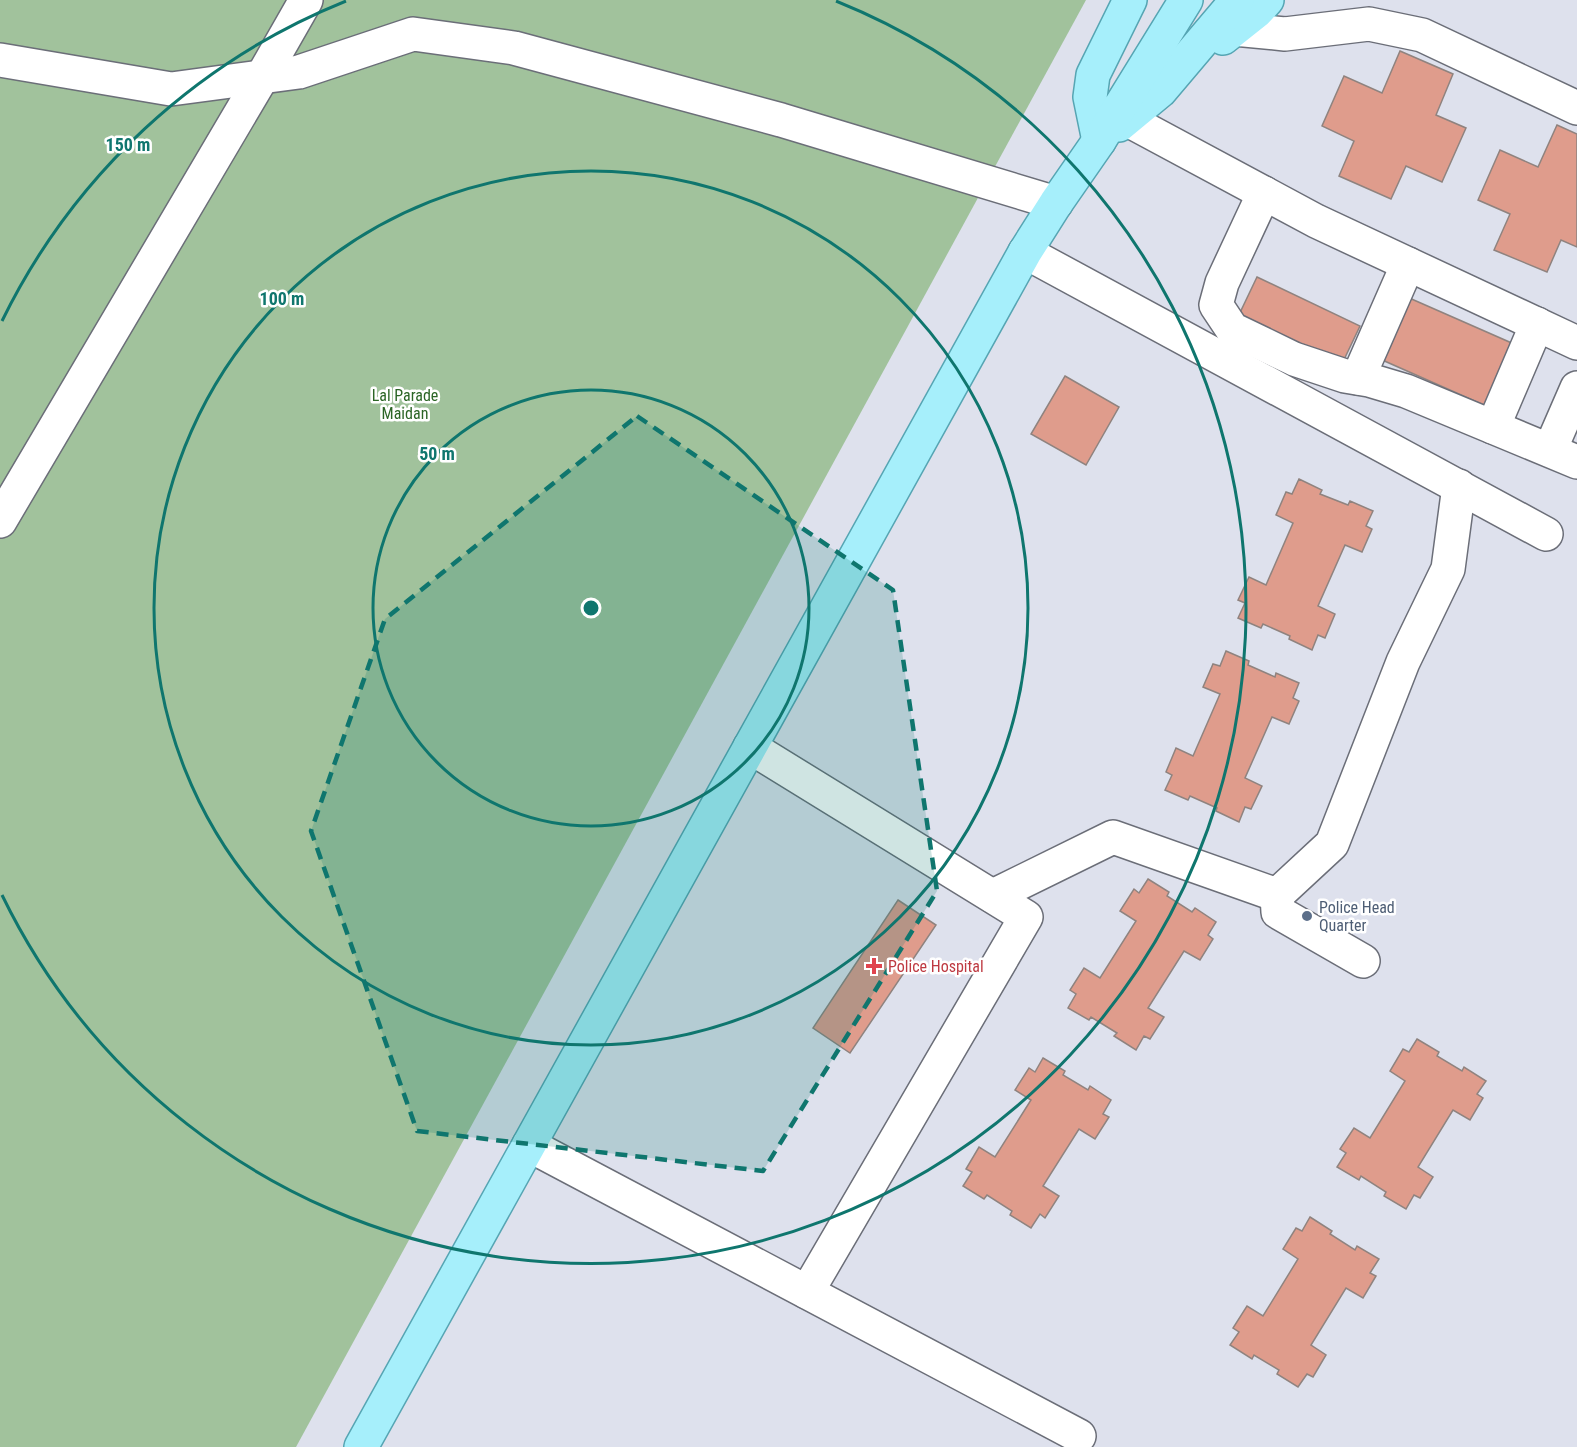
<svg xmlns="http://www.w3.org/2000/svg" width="1577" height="1447" viewBox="0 0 1577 1447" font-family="'Roboto Condensed',sans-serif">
<rect width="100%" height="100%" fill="#dee1ed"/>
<polygon fill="#a1c29c" points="0,0 1086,0 296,1447 0,1447"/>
<g fill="#df9c8c" stroke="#8f837f" stroke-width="1.5">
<polygon points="1400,51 1453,74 1436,115 1466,128 1442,182 1406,166 1391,199 1339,176 1354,141 1322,126 1344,76 1382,93"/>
<polygon points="1557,125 1577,134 1577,247 1561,240 1547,272 1494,250 1510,214 1478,200 1500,150 1538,167"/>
<polygon points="1257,277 1360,326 1340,368 1237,319"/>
<polygon points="1407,297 1523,348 1495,410 1380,359"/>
<polygon points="1065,376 1119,407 1086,465 1031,434"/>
<polygon points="1299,479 1322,490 1320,494 1348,505 1350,501 1373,511 1366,526 1372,529 1362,552 1345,545 1318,606 1335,614 1325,638 1318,635 1312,650 1289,639 1290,636 1263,624 1261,628 1238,618 1245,603 1238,600 1249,577 1266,585 1293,523 1276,515 1286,492 1292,494"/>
<polygon points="1226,651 1249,661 1248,665 1275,677 1276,673 1299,683 1293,698 1299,701 1289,724 1272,717 1245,778 1262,786 1251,809 1245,807 1239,822 1216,811 1217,808 1190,796 1188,800 1165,790 1172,775 1166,772 1176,748 1193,756 1220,694 1203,687 1213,664 1220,666"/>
<polygon points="1148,879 1169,892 1167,896 1192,912 1195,908 1216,922 1208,935 1213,939 1200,960 1184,951 1148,1008 1164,1017 1150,1039 1144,1036 1136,1050 1114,1036 1117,1033 1091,1017 1089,1020 1068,1008 1076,994 1070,990 1084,968 1100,978 1136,921 1120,911 1134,889 1139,893"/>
<polygon points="898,900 936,925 850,1053 813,1028"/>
<polygon points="1417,1039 1439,1052 1437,1056 1462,1071 1464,1067 1486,1081 1477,1094 1483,1098 1470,1120 1453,1110 1418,1167 1433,1177 1420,1198 1414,1195 1406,1209 1384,1196 1386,1192 1361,1176 1359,1180 1337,1167 1346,1153 1340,1149 1354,1128 1370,1138 1405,1081 1390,1071 1403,1049 1409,1052"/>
<polygon points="1043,1058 1065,1071 1063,1075 1088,1090 1090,1086 1111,1100 1103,1114 1109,1117 1095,1139 1079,1129 1043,1186 1059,1196 1045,1218 1040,1214 1031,1228 1010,1215 1012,1211 987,1195 984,1199 963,1186 972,1172 966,1169 979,1147 995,1157 1031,1100 1015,1090 1029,1068 1035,1072"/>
<polygon points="1310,1217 1332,1231 1330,1234 1355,1250 1357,1246 1379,1259 1370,1273 1376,1276 1363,1298 1346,1288 1311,1345 1326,1355 1313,1377 1307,1374 1298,1387 1277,1374 1279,1370 1254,1355 1252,1359 1230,1345 1239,1332 1233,1328 1247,1306 1263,1316 1298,1259 1283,1249 1296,1228 1302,1231"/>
</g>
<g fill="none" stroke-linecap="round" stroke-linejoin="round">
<g stroke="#6b6e78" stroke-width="36">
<g id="minor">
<polyline points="1234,29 1285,34 1369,24 1422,35 1577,108"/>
<polyline points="0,60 171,89 299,72 413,34 514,48 781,120 1056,203"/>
<polyline points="1126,119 1316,221 1577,343"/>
<polyline points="1264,193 1222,283 1216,305 1232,329 1294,359 1345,376 1369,380 1406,391 1577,462"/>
<polyline points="1025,252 1546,534"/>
<polyline points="1358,378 1408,264"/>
<polyline points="1493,427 1537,324"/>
<polyline points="1550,450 1577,388"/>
<polyline points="0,521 262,77 306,0"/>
<polyline points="750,747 1026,917 807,1292"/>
<polyline points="993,896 1113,837 1277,895"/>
<polyline points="1363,961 1278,912 1277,895 1332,844 1403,662 1448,569 1459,486"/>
<polyline points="529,1145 1079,1436"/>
</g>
</g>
<g stroke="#56a5b3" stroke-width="36">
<g id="major">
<polyline points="1223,38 1257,11 1267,0"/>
<polyline points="1119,125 1160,91 1237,0"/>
<polyline points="1099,141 1090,97 1093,75 1130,0"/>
<polyline points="361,1447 1025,252 1056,203 1099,141 1186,0"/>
</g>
</g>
<use href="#minor" stroke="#fff" stroke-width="33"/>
<use href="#major" stroke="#a6effb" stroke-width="33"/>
</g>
<path fill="#0f766e" fill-opacity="0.2" stroke="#0f766e" stroke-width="4.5" stroke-dasharray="12 8" stroke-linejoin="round" d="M 637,416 L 893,590 L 937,891 L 763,1171 L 417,1131 L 311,831 L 385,619 Z"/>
<g fill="none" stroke="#0f766e" stroke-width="3">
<circle cx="591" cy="608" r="218"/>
<circle cx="591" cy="608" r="437"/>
<path d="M2 321A655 655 0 0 1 346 1M836 1A655 655 0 1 1 2 895"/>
</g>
<circle fill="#5c6f8a" stroke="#fff" stroke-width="2" cx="1307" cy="916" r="6"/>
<path fill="#e0444e" stroke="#fff" stroke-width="2" d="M871 957h6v6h6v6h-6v6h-6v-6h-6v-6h6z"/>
<g text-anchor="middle" stroke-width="5" stroke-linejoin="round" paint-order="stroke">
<g font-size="16" fill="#2b6525" stroke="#fff">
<text x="405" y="401">Lal Parade<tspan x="405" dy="18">Maidan</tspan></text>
</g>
<g font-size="16" fill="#4e5e75" stroke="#fff" text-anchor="start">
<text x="1319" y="913">Police Head<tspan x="1319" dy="18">Quarter</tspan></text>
</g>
<g font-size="16" fill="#be3a42" stroke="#fff" text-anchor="start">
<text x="888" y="972">Police Hospital</text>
</g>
</g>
<circle cx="591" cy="608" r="9" fill="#0f766e" stroke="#fff" stroke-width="3"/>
<g font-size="18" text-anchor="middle" font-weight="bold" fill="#0f766e" stroke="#fff" stroke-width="5" stroke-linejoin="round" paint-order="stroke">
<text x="128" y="151">150 m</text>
<text x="282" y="305">100 m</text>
<text x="437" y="460">50 m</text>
</g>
</svg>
